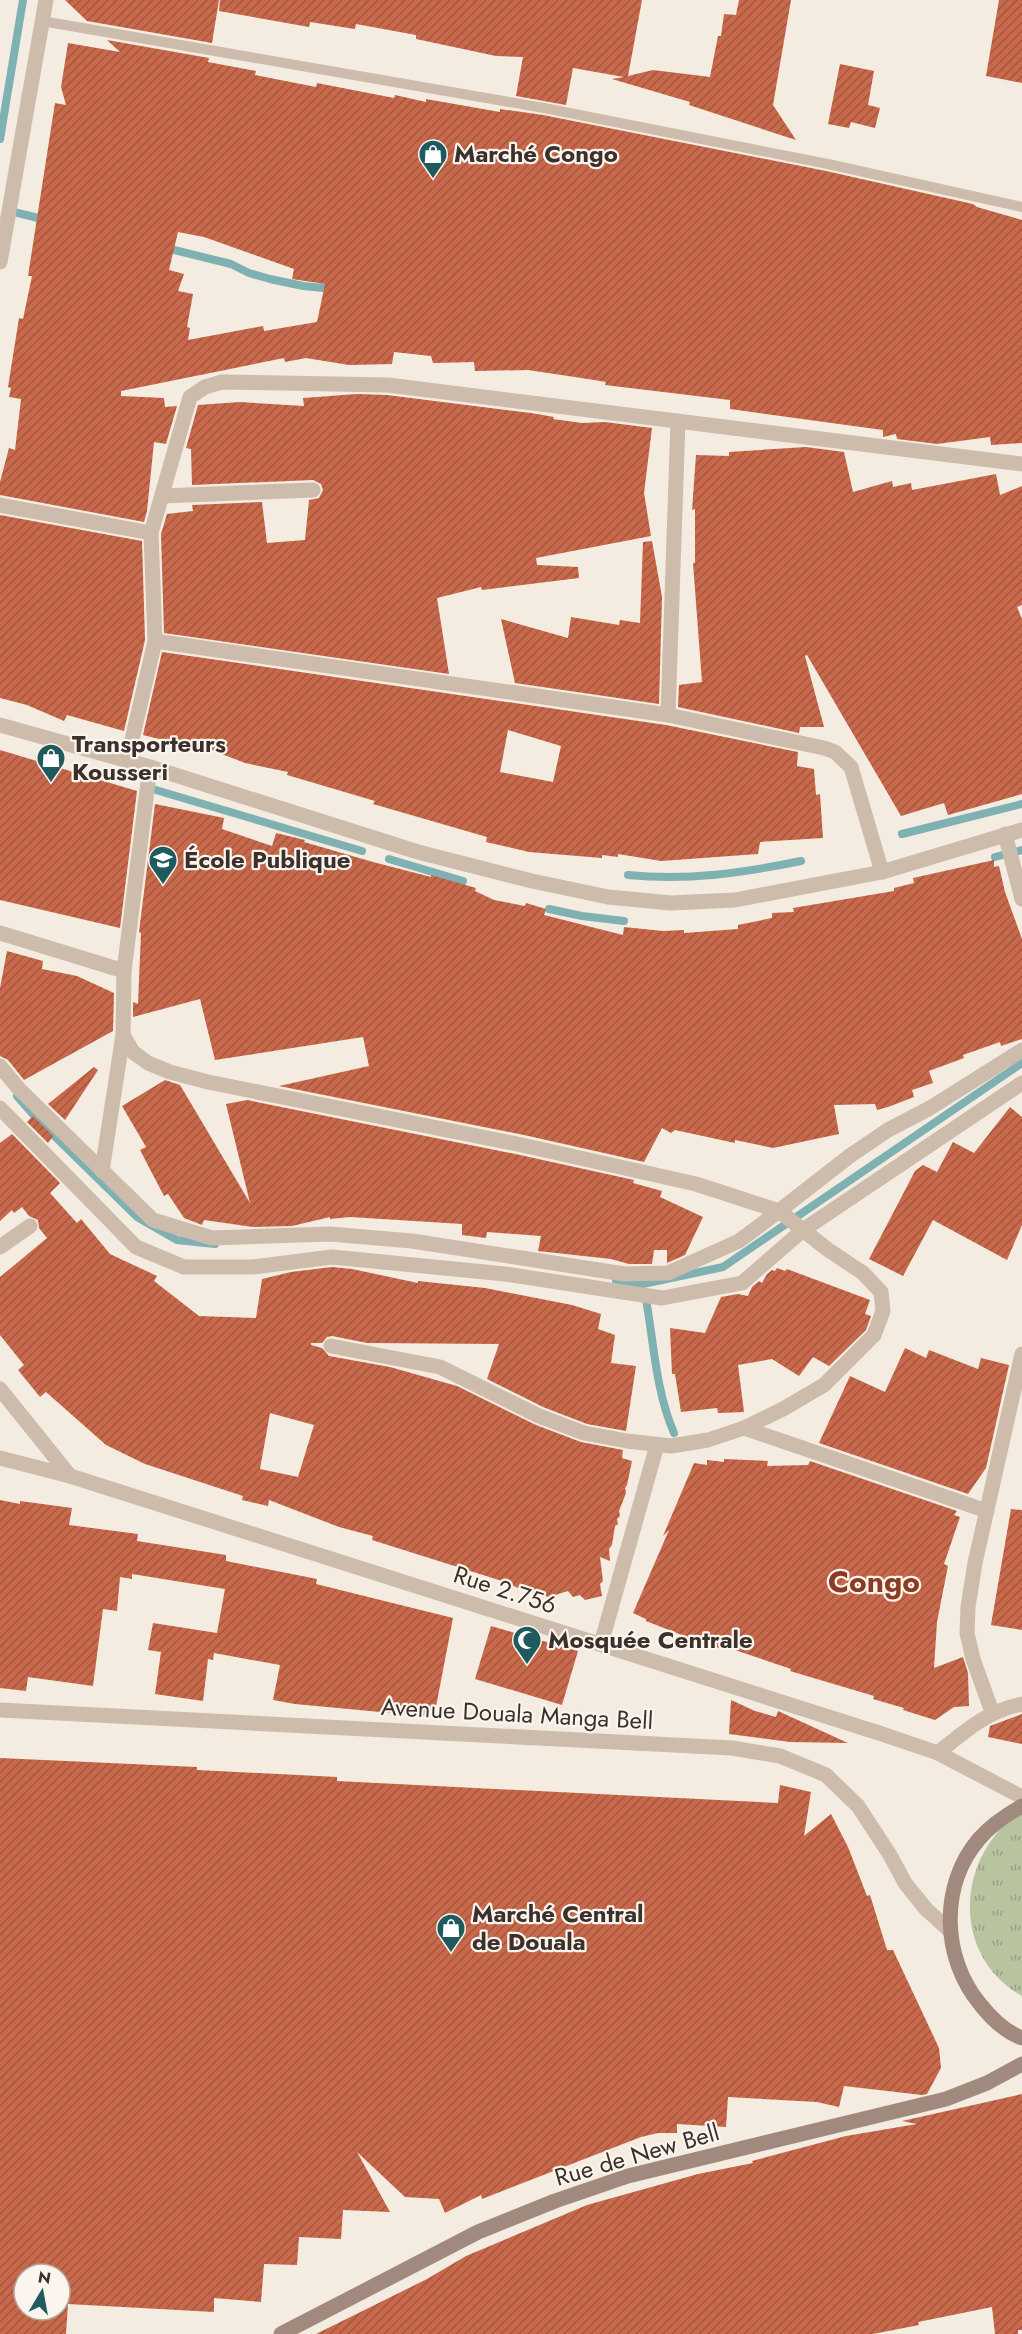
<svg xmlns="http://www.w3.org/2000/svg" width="1022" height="2334" viewBox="0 0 1022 2334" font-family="Jost,sans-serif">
<defs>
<pattern id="grass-tufts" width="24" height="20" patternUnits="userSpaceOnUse" patternTransform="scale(1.5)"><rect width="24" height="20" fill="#b8c4a0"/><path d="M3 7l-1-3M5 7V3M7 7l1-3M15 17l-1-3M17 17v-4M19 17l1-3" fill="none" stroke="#97a083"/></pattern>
<pattern id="building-hatch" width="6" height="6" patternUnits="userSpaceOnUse" patternTransform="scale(1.5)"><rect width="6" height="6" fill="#c8694b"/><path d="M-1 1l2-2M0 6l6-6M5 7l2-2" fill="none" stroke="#a4573f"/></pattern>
</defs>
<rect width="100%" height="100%" fill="#f4ebe1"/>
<path fill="url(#grass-tufts)" d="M 1022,1813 L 1022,1996 C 962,1963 954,1884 997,1833 C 1003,1825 1014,1820 1022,1813 Z"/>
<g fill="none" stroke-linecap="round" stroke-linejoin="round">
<g stroke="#7fb0b2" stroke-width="8">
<polyline points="0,139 23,0"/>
<polyline points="14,212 38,218"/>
<polyline points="166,248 231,264 249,273 270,279 303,286 334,289"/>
<polyline points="149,788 362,851"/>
<polyline points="902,834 1022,804"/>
<polyline points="995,857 1022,850"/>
<polyline points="389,859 463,881"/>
<path d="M 628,875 C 688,881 742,873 801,861"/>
<polyline points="549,909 582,916 624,921"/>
<polyline points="17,1096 40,1122 137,1217 177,1240 215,1244"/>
<polyline points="616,1280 643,1284 723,1267 1022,1063"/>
<path d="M 645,1294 C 654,1341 655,1389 674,1433"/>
</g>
</g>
<g fill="url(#building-hatch)" fill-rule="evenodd">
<polygon points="65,0 219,0 212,43 87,21"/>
<polygon points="220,0 642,0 628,76 653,70 710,77 718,36 721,36 724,14 736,15 739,0 791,0 773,105 796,140 689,105 690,102 612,79 624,77 573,68 566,105 516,96 523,57 496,56 416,39 416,35 356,24 355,29 310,22 309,27 219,11"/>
<polygon points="999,0 1022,0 1022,83 986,76"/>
<path d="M 107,40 L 209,58 L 208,62 L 256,71 L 255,75 L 316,87 L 317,83 L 394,98 L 395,95 L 426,102 L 426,99 L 500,112 L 500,109 L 543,115 L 826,171 L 973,204 L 977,207 L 1022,220 L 1022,443 L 991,445 L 990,437 L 937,444 L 897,439 L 896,434 L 883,437 L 883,430 L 730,409 L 730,400 L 605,385 L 606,382 L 588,379 L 528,370 L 475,371 L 474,362 L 433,363 L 431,356 L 394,352 L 392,364 L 349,365 L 306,358 L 285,362 L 284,358 L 121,391 L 121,396 L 164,398 L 165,407 L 177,406 L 166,444 L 154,442 L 147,511 L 144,522 L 0,495 L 0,482 L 9,448 L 15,450 L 21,399 L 9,397 L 11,388 L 8,387 L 19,318 L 23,319 L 32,276 L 28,276 L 55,103 L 66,105 L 61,87 L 68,43 L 120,52 ZM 178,232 L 204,237 L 294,269 L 292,279 L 325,284 L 317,322 L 264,331 L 263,326 L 188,340 L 190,328 L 187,327 L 193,294 L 178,291 L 184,274 L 169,270 Z"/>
<polygon points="840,64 874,71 868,105 880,108 875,128 851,122 849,128 828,124"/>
<polygon points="357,394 387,395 531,413 554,417 553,419 582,423 605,422 652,428 644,493 651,536 536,558 537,565 578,567 579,578 482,590 481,587 437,598 449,674 164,633 161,534 167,514 193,511 192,505 262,502 267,543 305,540 309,500 319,498 323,490 321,484 313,480 192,485 191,449 186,448 198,405 240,402 304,406 303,398"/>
<polygon points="806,447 844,452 853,492 892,481 893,487 911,483 912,490 996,474 1000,495 1022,486 1022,605 1017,607 1022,619 1022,794 948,815 944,803 901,816 807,655 805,656 824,727 800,727 799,733 678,707 679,685 702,682 693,563 695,563 695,509 692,510 696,455 729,456 729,452"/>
<polygon points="0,515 142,541 145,640 124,731 67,715 64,721 27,705 0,698"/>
<polygon points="652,541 662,597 659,704 515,683 501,619 568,638 571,617 619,625 620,620 640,623 643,542"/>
<path d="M 162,652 L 666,725 L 798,752 L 797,766 L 814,769 L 816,795 L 820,794 L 823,838 L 760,842 L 758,854 L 661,861 L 618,854 L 618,857 L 602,855 L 602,858 L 529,852 L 486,842 L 487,837 L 373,804 L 375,801 L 287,775 L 288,772 L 245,763 L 201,746 L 200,749 L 143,735 ZM 508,730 L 561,746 L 553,782 L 500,772 Z"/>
<polygon points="0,750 137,791 120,928 0,900"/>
<polygon points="155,804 224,818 222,829 272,846 276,833 305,840 304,842 373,862 431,877 431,875 476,888 475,891 494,900 525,906 526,903 546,909 544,915 623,935 624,927 663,931 684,930 684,933 738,929 738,925 772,918 772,913 794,912 793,908 894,891 894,888 914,883 913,878 994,860 994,867 999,866 1005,892 1022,939 1022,1039 1001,1046 1000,1042 963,1055 964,1058 929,1071 933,1083 912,1090 914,1097 888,1107 877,1110 875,1104 834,1105 839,1134 773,1148 735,1140 735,1143 675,1130 671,1133 662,1128 644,1162 524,1135 279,1086 369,1066 363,1037 215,1060 200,999 133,1017 133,1002 138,1004 141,933 139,932"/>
<polygon points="7,951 43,961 42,969 77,976 114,993 113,1031 24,1080 8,1060 0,1056 0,988"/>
<polygon points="94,1067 98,1070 65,1120 48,1104"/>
<polygon points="165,1080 180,1085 250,1203 226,1104 247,1100 520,1155 634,1180 633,1183 662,1191 660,1197 703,1217 685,1255 667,1263 667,1250 654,1250 652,1264 629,1264 611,1259 538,1251 541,1236 487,1232 486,1238 462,1235 462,1224 350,1217 330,1219 330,1217 292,1226 253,1227 204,1220 202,1225 184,1218 168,1194 164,1196 140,1150 146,1147 122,1106"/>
<polygon points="1010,1107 1022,1117 1022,1225 1007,1260 933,1220 903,1276 869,1259 915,1171 923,1165 937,1172 953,1142 974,1153"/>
<polygon points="33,1116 53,1136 48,1143 27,1122"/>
<path d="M 12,1134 L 60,1183 L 50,1193 L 77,1223 L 81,1219 L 110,1254 L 157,1276 L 154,1281 L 199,1316 L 256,1318 L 262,1279 L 291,1272 L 332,1267 L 352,1269 L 418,1283 L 418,1281 L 485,1288 L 572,1305 L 601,1314 L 598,1329 L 615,1335 L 611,1363 L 636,1366 L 626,1431 L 587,1424 L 543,1407 L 487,1379 L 499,1344 L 367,1343 L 332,1336 L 327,1337 L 322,1343 L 311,1343 L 311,1345 L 322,1348 L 329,1356 L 390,1367 L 457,1386 L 536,1425 L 581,1442 L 623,1450 L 622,1458 L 632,1461 L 627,1485 L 625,1488 L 626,1493 L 619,1511 L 620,1516 L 617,1519 L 618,1524 L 615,1526 L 612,1545 L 609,1549 L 610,1561 L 600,1557 L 603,1581 L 600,1584 L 602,1596 L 585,1600 L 580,1595 L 573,1597 L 568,1591 L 549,1597 L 525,1591 L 502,1581 L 372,1540 L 373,1536 L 339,1527 L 269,1500 L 268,1506 L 242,1500 L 243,1496 L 145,1464 L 106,1445 L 46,1392 L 40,1397 L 18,1370 L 24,1365 L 0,1335 L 0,1277 L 47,1238 L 39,1228 L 38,1220 L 29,1216 L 22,1207 L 14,1213 L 12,1210 L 0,1221 L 0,1143 ZM 270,1413 L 314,1425 L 298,1477 L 260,1469 Z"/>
<polygon points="777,1268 785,1271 787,1269 870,1300 865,1314 871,1316 866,1330 829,1366 813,1357 799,1376 772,1359 738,1365 744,1412 718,1413 717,1408 681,1412 675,1374 672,1374 670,1328 705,1333 721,1297 738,1294 748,1296 752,1287 759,1281 762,1283 767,1274 772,1270 775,1271"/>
<polygon points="905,1348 926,1358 929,1350 978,1369 981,1358 1009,1365 986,1468 968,1494 819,1443 850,1376 885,1392"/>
<polygon points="724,1459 768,1461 767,1466 808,1465 810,1461 957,1511 954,1515 960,1517 944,1564 948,1566 937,1622 934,1668 963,1657 968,1673 969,1706 954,1707 935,1720 903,1710 904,1708 873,1699 874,1696 790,1671 791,1669 726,1647 725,1650 692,1639 646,1621 646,1619 633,1613 669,1530 663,1536 694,1463 707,1465 707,1460 724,1462"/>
<polygon points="0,1500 20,1504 20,1501 72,1508 69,1525 138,1534 137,1541 226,1555 226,1561 317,1579 316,1584 453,1618 434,1717 295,1704 273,1700 280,1665 214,1653 213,1660 208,1659 203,1701 155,1694 161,1652 148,1650 153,1623 217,1633 225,1589 132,1574 132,1579 120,1577 117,1611 103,1609 93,1686 28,1677 26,1691 0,1688"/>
<polygon points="1011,1509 1022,1510 1022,1630 991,1625"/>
<polygon points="491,1626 578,1651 562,1705 475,1679"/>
<polygon points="731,1700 755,1711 776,1717 778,1711 848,1743 790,1742 729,1734"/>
<polygon points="1022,1714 1022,1744 988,1737 990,1726"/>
<path d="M 0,1758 L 197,1767 L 197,1770 L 337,1777 L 337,1781 L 778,1803 L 780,1785 L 811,1792 L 804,1836 L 831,1814 L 848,1847 L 867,1896 L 870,1895 L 887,1950 L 893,1950 L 939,2048 L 941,2068 L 927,2094 L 922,2095 L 844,2086 L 839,2107 L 817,2102 L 728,2097 L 726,2127 L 677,2124 L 677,2133 L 658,2133 L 641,2137 L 482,2199 L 481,2195 L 445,2213 L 439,2199 L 405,2197 L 357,2152 L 390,2212 L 343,2210 L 341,2239 L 299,2237 L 297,2265 L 264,2264 L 261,2302 L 214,2298 L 214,2312 L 68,2304 L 66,2334 L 0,2334 ZM 24,2274 L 60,2274 L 60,2310 L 24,2310 Z"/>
<polygon points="1022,2094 1022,2330 1018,2330 1018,2334 995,2334 992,2307 918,2322 919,2325 873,2334 316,2334 427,2279 466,2256 587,2205 698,2174 753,2163 752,2161 846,2136 917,2124 902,2121"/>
</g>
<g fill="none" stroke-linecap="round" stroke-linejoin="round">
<polyline stroke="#cdbbac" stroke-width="10" points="42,21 544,108 828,164 1022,207"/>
<g stroke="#cdbbac" stroke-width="15">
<polyline points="162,496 313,490"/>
<polyline points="0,505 151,533"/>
<polyline points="155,641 668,715 824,748 835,752 851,767 882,872"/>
<polyline points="668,715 678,421"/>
<polyline points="127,761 155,641 151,533 190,397 205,387 222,382 388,385 1022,464"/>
<polyline points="150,767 124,971 123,1035 133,1052 148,1063 170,1072 208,1082 522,1145 696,1184 779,1211 851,1155 888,1130 930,1108 1022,1050"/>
<polyline points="1005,834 1022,899"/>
<polyline points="0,933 124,971"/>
<polyline points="0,1066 19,1089 153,1220 212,1238 330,1234 412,1241 624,1274 668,1273 739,1241 779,1211 827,1249 863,1273 881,1292 883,1311 874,1335 824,1385 783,1409 744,1428 708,1440 671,1446 627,1441 584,1433 539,1416 440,1367 331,1346"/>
<polyline points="0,1108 136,1247 184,1267 253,1267 332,1257 505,1274 662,1298 742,1283 803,1230 1022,1083"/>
<polyline points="102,1171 123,1035"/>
<polyline points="0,1247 30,1226"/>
<polyline points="744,1428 987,1511"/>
<polyline points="601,1644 657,1445"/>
<polyline points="0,1710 732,1748 780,1756 826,1775 858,1806 890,1855 905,1883 926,1909 950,1931"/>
<polyline points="992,1712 973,1659 967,1633 968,1607 975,1563 1022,1354"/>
<path d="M 938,1753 C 965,1731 987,1711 1022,1704"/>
</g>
<g stroke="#cdbbac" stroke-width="15">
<polyline points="0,262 46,0"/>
<polyline points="0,725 150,767 418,852 532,881 608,897 671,903 735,900 882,872 1022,830"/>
<polyline points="0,1389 70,1476"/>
<polyline points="0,1458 70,1476 879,1733 938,1753 1022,1797"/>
</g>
<g stroke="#a18a7d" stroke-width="15">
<path d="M 1022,1806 C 1006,1815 991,1825 979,1839 C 939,1886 942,1958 980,2004 C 991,2018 1005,2032 1022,2038"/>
<polyline points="281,2334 478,2232 555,2201 628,2176 946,2099 987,2083 1022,2064"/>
</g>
</g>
<defs>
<g id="shop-pin" transform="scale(1.5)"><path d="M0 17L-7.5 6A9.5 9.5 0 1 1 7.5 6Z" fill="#1f5a5e" stroke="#fbf5ee"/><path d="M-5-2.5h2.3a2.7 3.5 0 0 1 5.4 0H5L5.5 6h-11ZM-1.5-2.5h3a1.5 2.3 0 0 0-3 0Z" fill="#fff"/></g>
<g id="school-pin" transform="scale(1.5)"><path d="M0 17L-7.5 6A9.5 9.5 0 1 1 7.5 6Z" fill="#1f5a5e" stroke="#fbf5ee"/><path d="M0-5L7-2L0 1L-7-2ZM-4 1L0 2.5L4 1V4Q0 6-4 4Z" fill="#fff"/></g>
<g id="mosque-pin" transform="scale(1.5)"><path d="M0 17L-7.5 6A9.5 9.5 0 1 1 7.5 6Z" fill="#1f5a5e" stroke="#fbf5ee"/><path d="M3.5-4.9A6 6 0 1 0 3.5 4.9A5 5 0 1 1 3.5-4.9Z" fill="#fff"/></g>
</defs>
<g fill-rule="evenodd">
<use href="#shop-pin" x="433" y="154"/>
<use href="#shop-pin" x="51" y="758"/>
<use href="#school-pin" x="163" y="860"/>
<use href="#mosque-pin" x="527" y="1640"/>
<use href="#shop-pin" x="451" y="1928"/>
</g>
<g text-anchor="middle" stroke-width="4.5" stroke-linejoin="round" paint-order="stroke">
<g font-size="24" font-weight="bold" fill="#3b302b" stroke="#fbf5ee" text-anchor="start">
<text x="454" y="162">Marché Congo</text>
<text x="72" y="752">Transporteurs<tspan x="72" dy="28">Kousseri</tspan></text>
<text x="184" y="868">École Publique</text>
<text x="548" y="1648">Mosquée Centrale</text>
<text x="472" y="1922">Marché Central<tspan x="472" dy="28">de Douala</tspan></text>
</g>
<g font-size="24" fill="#3b302b" stroke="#fbf5ee">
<text transform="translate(505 1590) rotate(18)" y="8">Rue 2.756</text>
<text transform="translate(517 1714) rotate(3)" y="8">Avenue Douala Manga Bell</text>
<text transform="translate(637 2155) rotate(-16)" y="8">Rue de New Bell</text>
</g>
<g font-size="30" font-weight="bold" fill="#8c3b22" stroke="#fbf5ee">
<text x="874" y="1592">Congo</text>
</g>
</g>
<g transform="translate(42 2292) rotate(10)"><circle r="28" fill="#fbf5ee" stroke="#aea6a0" stroke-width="1.5"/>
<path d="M0-4.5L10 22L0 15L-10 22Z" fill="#1f5a5e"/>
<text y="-9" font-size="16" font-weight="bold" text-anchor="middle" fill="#3b302b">N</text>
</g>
</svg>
